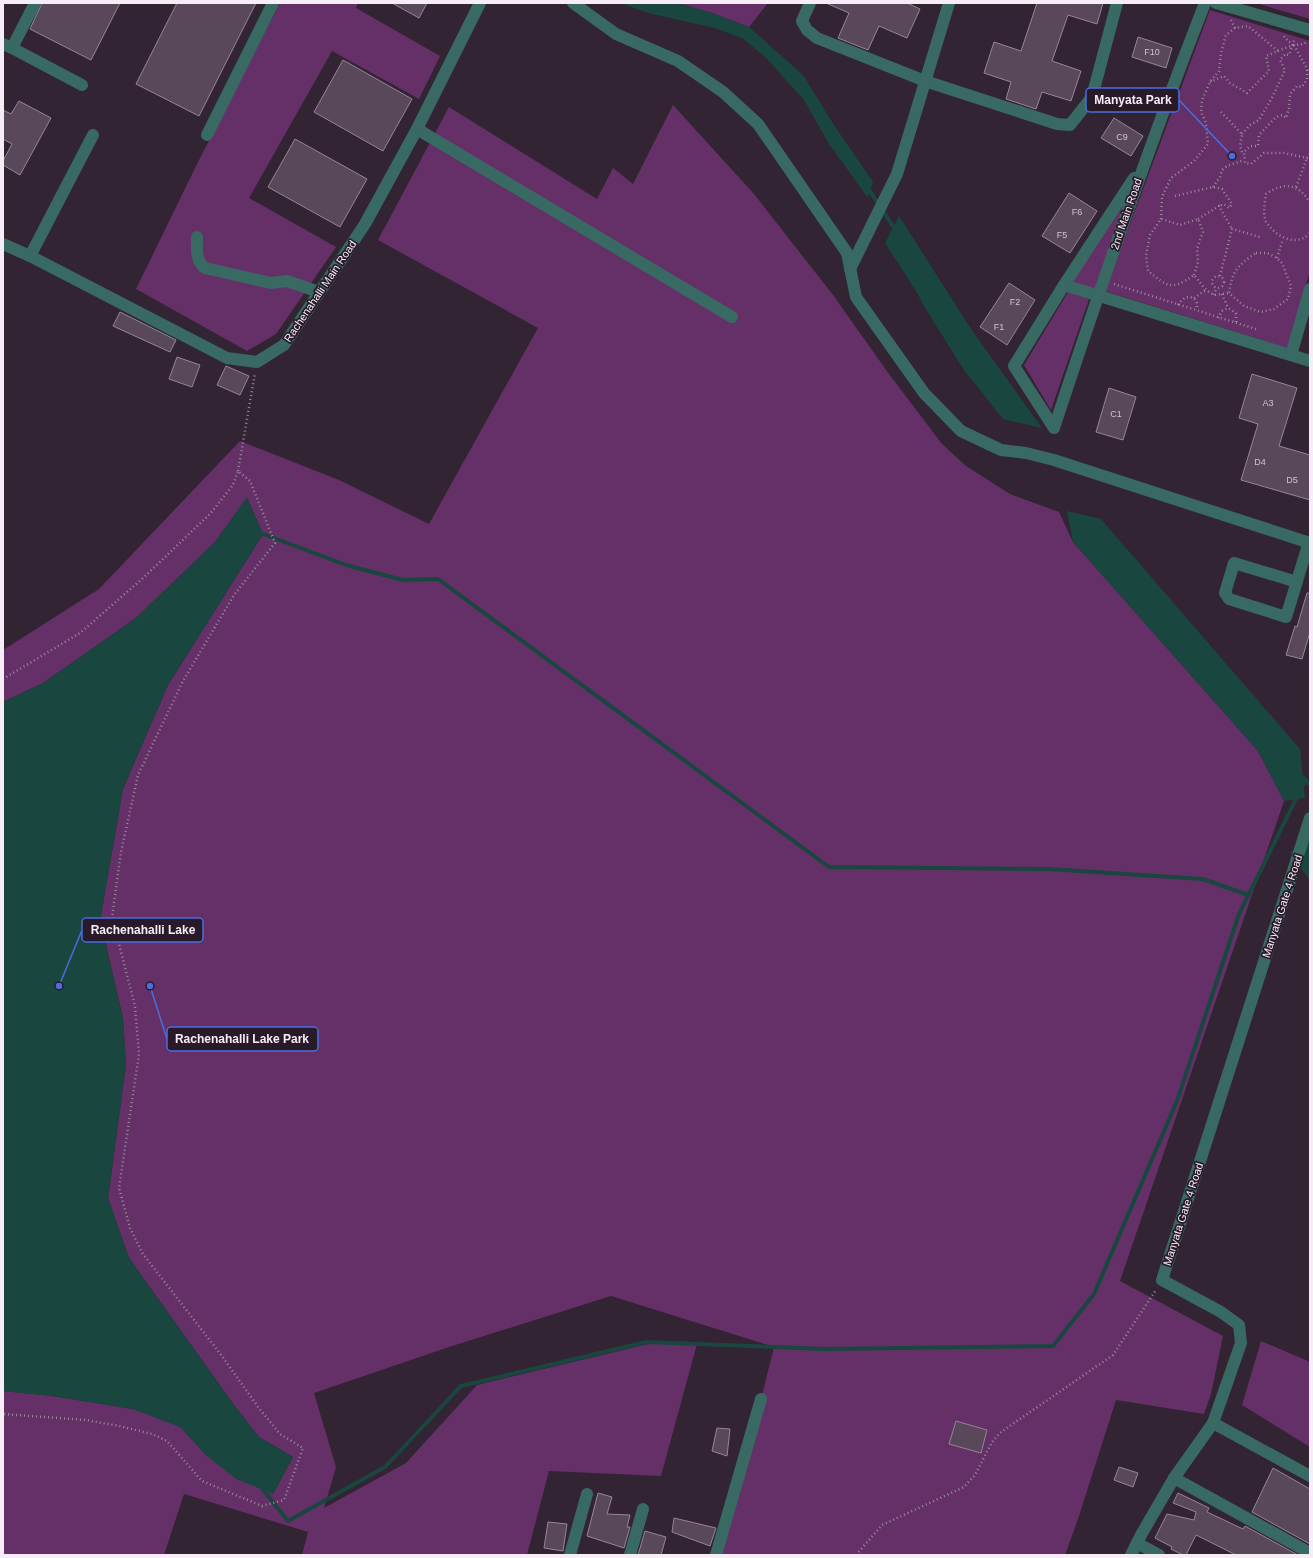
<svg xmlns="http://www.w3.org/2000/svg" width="1313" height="1558" viewBox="0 0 1313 1558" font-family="Arial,sans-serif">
<rect width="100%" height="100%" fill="#322433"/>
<g fill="#653068">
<polygon points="280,3 358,3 356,8 440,56 419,99 332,51 249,198 336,247 276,334 247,351 136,289 199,160"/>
<polygon points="678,3 768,3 749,27 712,13"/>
<polygon points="1256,3 1310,3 1310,19"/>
<polygon points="1210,10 1310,41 1310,271 1288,348 1105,291"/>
<polygon points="673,105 754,194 833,295 889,374 942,444 966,466 1010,494 1059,512 1073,542 1258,751 1284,801 1120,1281 1223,1336 1211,1394 1204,1414 1116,1400 1078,1519 1065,1555 722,1555 774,1347 611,1296 449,1347 314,1393 336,1467 324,1508 406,1463 477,1385 648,1344 697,1344 661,1476 549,1471 527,1555 302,1555 308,1532 184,1494 164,1555 3,1555 3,1391 52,1396 133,1409 181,1427 206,1455 273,1494 293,1457 259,1437 234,1405 129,1258 108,1198 126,1065 123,1018 108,954 101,915 123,789 168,685 263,534 247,498 215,542 136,618 43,683 3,702 3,650 99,589 240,441 339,480 429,524 538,328 378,240 449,107 597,199 613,168 633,184"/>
<polygon points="1135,181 1096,289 1070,282"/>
<polygon points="1068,292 1089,299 1051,410 1024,365"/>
<polygon points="1261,1341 1310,1362 1310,1447 1242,1405"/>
</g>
<g fill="#1a4640">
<polygon points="621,3 678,3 712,13 749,27 803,75 834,125 873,182 868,198 829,144 804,100 767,59 744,39 715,28 648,13"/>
<polygon points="899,216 973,332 1042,428 1003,419 964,370 925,308 916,291 885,243"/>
<polygon points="247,497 263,534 168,685 123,789 101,915 108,954 123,1018 126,1065 108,1198 129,1258 234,1405 259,1437 293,1457 273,1494 236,1479 206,1455 180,1427 133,1409 52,1396 3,1391 3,702 43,683 136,618 215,542"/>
<polygon points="1067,511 1101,519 1300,749 1305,798 1284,801 1258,751 1073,542"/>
<polygon points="1310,841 1310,881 1290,852"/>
</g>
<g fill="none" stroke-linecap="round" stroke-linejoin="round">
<g stroke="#1a4640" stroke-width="4">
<polyline points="868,188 896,231"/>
<polyline points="263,534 346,565 403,580 438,579 829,867 1049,869 1203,879 1248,895"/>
<polyline points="1299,773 1310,785"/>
<polyline points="1302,787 1306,780"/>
<polyline points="261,1487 288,1521 385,1467 461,1386 646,1342 825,1349 1053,1346 1094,1294 1177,1101 1239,914 1298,795"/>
</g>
</g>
<g fill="#584859" stroke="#978598">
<polygon points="42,3 120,3 91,60 30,29"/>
<polygon points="177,3 256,3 199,116 136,84"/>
<polygon points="392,3 427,3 419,18"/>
<polygon points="826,3 907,3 920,9 907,38 879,26 868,50 838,38 849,13"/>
<polygon points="1037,3 1103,3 1097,24 1068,15 1052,61 1081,71 1071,101 1042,92 1036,109 1006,99 1011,82 984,73 994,42 1021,51"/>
<polygon points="1138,37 1172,48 1166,68 1132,57"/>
<polygon points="343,60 412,99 383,151 314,112"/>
<polygon points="19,101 51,118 20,175 3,165 3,161 12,144 3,139 3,110 11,114"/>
<polygon points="1114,118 1143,136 1131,156 1101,138"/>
<polygon points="295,139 367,179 340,227 268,187"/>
<polygon points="1069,193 1097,211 1070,253 1042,236"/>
<polygon points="1009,283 1035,300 1007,345 980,327"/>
<polygon points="120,312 176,340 170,352 113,326"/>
<polygon points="177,357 200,365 192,387 169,379"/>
<polygon points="226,366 249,376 240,395 217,385"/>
<polygon points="1252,374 1297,388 1279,446 1310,455 1310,500 1241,480 1258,424 1239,418"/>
<polygon points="1109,388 1136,397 1123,440 1096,432"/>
<polygon points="1307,593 1310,593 1310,632 1302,659 1286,655 1295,626 1297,627"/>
<polygon points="956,1421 987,1430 981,1453 949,1444"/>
<polygon points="717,1428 730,1429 727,1456 712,1451"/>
<polygon points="1119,1467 1138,1473 1133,1487 1114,1480"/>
<polygon points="1273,1468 1310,1489 1310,1544 1252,1512"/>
<polygon points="598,1493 612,1497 607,1514 630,1515 627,1527 630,1527 624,1548 587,1536"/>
<polygon points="1178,1493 1209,1508 1207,1512 1243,1529 1245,1526 1298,1555 1236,1555 1196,1535 1186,1555 1183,1555 1171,1549 1172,1547 1155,1538 1167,1514 1194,1520 1196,1512 1173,1503"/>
<polygon points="674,1518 716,1528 710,1546 672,1532"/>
<polygon points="548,1522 567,1524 563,1551 544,1548"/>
<polygon points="645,1531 666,1537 661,1555 638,1555"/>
</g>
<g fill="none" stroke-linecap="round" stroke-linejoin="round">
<g stroke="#988c99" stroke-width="2.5" stroke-dasharray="1 3" stroke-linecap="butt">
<polyline points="1231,20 1235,28"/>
<polyline points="1293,45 1304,44 1306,42"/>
<polyline points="1294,45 1310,74"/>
<polyline points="1278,51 1293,45 1285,38 1284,36"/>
<polyline points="1307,70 1307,79 1302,87 1297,86 1290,94 1289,109 1286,118 1283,115 1276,117 1259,135 1258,146 1250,146 1244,152 1245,163 1251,164 1264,153 1284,153 1307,158 1310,154"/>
<polyline points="1221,112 1242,134 1240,146 1243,155"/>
<polyline points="1242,134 1250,125 1259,120 1273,96 1285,70 1280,60 1285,54 1289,55 1295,38"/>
<polyline points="1213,187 1220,177 1222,170 1227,166 1244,160"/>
<polyline points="1296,187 1307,158"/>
<polyline points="1175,196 1213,187 1222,189 1232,204 1229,208 1224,204 1219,206"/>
<path d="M 1310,203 C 1299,183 1283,182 1266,194 C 1265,202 1263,211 1265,219 C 1265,222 1268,224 1270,227 C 1280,239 1298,246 1310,233"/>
<polyline points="1161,219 1162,197 1171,178 1194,161 1208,144 1206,123 1201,112 1202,100 1210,82 1219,71 1221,53 1226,35 1235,28 1248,26 1278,51 1266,56 1269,71 1247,93 1230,83 1224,76 1210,82"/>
<polyline points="1198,219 1219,206 1232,229"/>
<path d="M 1256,253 L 1267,253 L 1277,258 L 1282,263 L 1291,286 L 1288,299 L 1274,309 L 1261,312 L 1244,306 L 1229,293 C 1232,271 1238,265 1256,253 Z"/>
<polyline points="1277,258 1283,239"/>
<path d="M 1194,275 L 1198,262 L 1197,249 L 1203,232 L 1198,219 L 1180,225 L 1161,219 L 1150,235 L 1146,255 L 1148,271 C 1168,287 1171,291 1194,275 L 1206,290 L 1214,295 L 1229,293"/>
<circle cx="1218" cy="282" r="6"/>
<polyline points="1220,276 1232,229 1260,237"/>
<polyline points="1114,284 1256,329"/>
<polyline points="1222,294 1228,308"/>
<polyline points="1214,295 1216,289"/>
<polyline points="1194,298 1206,290"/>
<path d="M 1178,305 C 1183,298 1186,296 1194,298 L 1197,303 L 1197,310"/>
<polyline points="1218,318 1222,311 1228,308 1232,310 1236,314 1236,323"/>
<polyline points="238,471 255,373"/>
<polyline points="3,679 80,633 142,579 210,514 233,485 238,471 250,481 275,543 234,595 183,681 138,775 121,852 112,917 135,1006 139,1054 119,1188 130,1228 143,1254 222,1356 258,1407 280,1434 303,1448 284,1500 262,1506 202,1481 167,1441 152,1434 119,1426 86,1420 3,1414"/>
<polyline points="856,1555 882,1525 964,1487 975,1475 992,1442 1001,1432 1113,1355 1156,1290"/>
</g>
<g stroke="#386962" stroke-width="12">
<polyline points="573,3 616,34 678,61 723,92 758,124 847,253 856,297 924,393 961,431 1001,450 1026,453 1054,460 1310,543"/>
<polyline points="810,3 802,21 807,30 817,38 925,81 1057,124 1070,125 1092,97 1117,3"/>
<polyline points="1216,3 1310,30"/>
<polyline points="3,44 12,48 35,3"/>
<polyline points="12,48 82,85"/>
<polyline points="417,129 732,317"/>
<polyline points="207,135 273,3"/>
<polyline points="1134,178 1064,285 1310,361"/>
<path d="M 197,237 C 197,247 195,261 205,268 L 271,283 L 287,281 L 319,292"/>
<polyline points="3,244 30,256 227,358 257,362 284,345 365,224 417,129 480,3"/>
<polyline points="30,256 93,135"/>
<polyline points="850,269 897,174 949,3"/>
<polyline points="1291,355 1310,289"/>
<path d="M 1054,428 C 1101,285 1150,143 1205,3"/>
<polyline points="1054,428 1014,366 1064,285"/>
<path d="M 1297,582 L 1234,563 L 1225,593 L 1229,599 L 1286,617 C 1294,592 1301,567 1309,542"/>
<polyline points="1213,1423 1310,1476"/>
<polyline points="1174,1478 1310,1553"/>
<polyline points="1137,1543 1159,1555"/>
<polyline points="570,1555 587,1494"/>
<polyline points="630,1555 643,1509"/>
<polyline points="716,1555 761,1399"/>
<polyline points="1131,1555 1141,1535 1174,1478 1213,1423 1241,1343 1239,1325 1221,1312 1162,1280 1310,818"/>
</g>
</g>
<g text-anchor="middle" stroke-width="3.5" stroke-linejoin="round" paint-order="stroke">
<g font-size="9" fill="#cfc4d0">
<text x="1152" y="55">F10</text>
<text x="1122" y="140">C9</text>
<text x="1077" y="215">F6</text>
<text x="1062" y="238">F5</text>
<text x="1015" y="305">F2</text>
<text x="999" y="330">F1</text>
<text x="1268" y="406">A3</text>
<text x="1116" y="417">C1</text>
<text x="1260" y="465">D4</text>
<text x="1292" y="483">D5</text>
</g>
<g font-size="11" fill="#f7edf7" stroke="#281a29">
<text transform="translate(1126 214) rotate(-71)" y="4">2nd Main Road</text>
<text transform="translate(320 291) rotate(-56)" y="4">Rachenahalli Main Road</text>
<text transform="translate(1282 906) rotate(-72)" y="4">Manyata Gate 4 Road</text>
<text transform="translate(1183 1214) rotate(-72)" y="4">Manyata Gate 4 Road</text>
</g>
</g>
<path fill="none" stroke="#496ede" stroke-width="1.5" d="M1232 156L1179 100M59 986L82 930M150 986L167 1039"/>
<g fill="#496ede" stroke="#281a29" stroke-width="1.5">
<circle cx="1232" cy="156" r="4"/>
<circle cx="59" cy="986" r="4"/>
<circle cx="150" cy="986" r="4"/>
</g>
<g fill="#281a29" stroke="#496ede" stroke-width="1.5">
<rect x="1086" y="88" width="93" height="24" rx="4"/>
<rect x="82" y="918" width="121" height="24" rx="4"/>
<rect x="167" y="1027" width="151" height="24" rx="4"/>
</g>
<g font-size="12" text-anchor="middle" font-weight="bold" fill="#f7edf7">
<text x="1133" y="104">Manyata Park</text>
<text x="143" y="934">Rachenahalli Lake</text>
<text x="242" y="1043">Rachenahalli Lake Park</text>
</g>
<rect width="1313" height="1558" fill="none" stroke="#f7edf7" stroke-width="8"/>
</svg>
